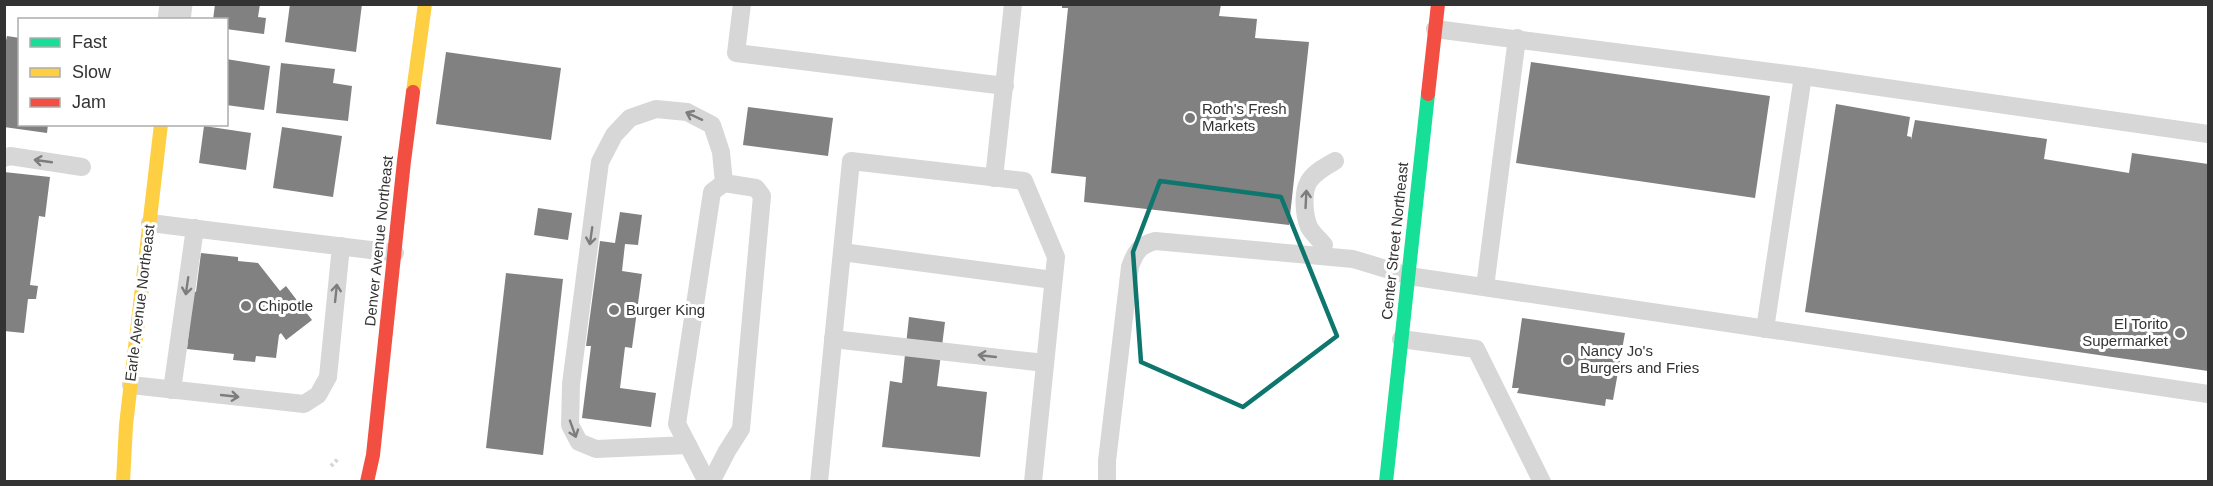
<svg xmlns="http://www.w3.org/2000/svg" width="2213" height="486" viewBox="0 0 2213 486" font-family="Helvetica,sans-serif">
<rect width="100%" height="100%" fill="#fff"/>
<g fill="#818181">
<polygon points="215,4 260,4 258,17 266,18 264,34 226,29 226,20 213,20"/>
<polygon points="290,4 362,4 356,52 285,42"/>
<polygon points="1062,4 1221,4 1219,16 1257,19 1255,38 1309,42 1289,225 1084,202 1086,177 1051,173 1068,8 1062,8"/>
<polygon points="7,36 20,38 20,124 48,124 47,133 4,127 4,49"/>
<polygon points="446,52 561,68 551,140 436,124"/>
<polygon points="226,59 270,66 264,110 226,105"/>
<polygon points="1531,62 1770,96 1755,198 1516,163"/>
<polygon points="281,63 335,69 333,83 352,86 348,121 276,113"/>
<polygon points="1836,104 1910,117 1907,136 1911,137 1911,140 1915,120 2047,139 2044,159 2129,173 2132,153 2208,164 2208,371 1805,312"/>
<polygon points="748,107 833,118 828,156 743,145"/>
<polygon points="204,126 251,133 246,170 199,163"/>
<polygon points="282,127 342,136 333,197 273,188"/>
<polygon points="4,172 50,177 45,217 39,216 30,285 38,286 36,299 28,299 24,333 4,331"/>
<polygon points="538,208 572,213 568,240 534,235"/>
<polygon points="620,212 642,215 638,245 625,244 622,271 642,274 632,348 625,347 620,388 656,393 651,427 582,418 591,346 586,346 600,241 615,243"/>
<polygon points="201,253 238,257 238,261 258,263 280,291 286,286 312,320 286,340 281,333 279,335 276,358 256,356 255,362 233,360 234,354 187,349 193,291 196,292"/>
<polygon points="506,273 563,279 543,455 486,448"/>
<polygon points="909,317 945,322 937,386 987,392 980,457 882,447 890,381 902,383"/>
<polygon points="1522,318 1625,333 1613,400 1606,399 1605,406 1517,393 1519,388 1512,388"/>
</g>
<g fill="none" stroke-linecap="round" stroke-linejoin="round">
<polyline stroke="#d6d6d6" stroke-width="4" stroke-dasharray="3 3" stroke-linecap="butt" points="331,466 339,458"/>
<g stroke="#d7d7d7" stroke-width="18">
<polyline points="742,4 736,53 1005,86"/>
<polyline points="1435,29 1803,76 2208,134"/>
<polyline points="4,158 10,156 82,167"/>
<polyline points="994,178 1013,4"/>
<polyline points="150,223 395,253"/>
<path d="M 1324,245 C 1319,239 1312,233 1309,227 C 1304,215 1302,193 1309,181 C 1315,172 1326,166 1335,161"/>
<polyline points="842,252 1053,280"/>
<polyline points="1485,287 1517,38"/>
<polyline points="1765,329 1803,76"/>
<polyline points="833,339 1045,363"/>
<polyline points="1401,339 1476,349 1542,482"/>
<polyline points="131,385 304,404 318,395 328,377 341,246"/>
<polyline points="172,390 195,228"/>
<polyline points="688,445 596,449 579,442 570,425 571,384 600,162 614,135 630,118 656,109 687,112 712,125 721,152 724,183"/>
<polyline points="707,482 677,424 712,192 724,183 756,188 762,196 741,429 727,451 711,482"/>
<polyline points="819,482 851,161 1024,181 1056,257 1033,482"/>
<path d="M 1107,482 L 1107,461 L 1130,267 C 1135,252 1140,245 1155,241 L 1353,259 L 1409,276 L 2208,394"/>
</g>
<polyline stroke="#d7d7d7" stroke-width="33" points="174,20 176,4"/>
<polyline stroke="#16e098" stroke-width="14" points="1386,482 1428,94"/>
<g stroke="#ffcf43" stroke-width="14">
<polyline points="413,92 425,4"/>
<polyline points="123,482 126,425 161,124"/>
</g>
<g stroke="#f24e42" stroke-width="14">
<polyline points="1428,94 1438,4"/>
<polyline points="367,482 373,455 404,161 413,92"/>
</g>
</g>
<defs><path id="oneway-shaft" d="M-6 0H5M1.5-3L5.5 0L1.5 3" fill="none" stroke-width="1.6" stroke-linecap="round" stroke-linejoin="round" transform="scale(1.5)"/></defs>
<g stroke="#7d7d7d">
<use href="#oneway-shaft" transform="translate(694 116) rotate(-155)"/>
<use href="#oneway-shaft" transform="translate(43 161) rotate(-172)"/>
<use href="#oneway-shaft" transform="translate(1306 199) rotate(-87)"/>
<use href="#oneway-shaft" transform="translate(591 236) rotate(98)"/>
<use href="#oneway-shaft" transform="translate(187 286) rotate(98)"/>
<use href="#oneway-shaft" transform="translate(336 293) rotate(-84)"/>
<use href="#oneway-shaft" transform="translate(987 356) rotate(-174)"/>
<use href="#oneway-shaft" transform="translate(230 396) rotate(6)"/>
<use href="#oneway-shaft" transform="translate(573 429) rotate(70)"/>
</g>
<path fill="none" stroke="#0f766e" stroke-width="4.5" stroke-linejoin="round" d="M 1160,181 L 1281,197 L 1337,336 L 1243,407 L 1141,362 L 1133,252 Z"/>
<g fill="#7a7a7a" stroke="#fff" stroke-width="2">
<circle cx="1190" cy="118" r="6"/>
<circle cx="246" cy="306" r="6"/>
<circle cx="614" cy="310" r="6"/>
<circle cx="2180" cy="333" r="6"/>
<circle cx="1568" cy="360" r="6"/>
</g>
<g text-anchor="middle" stroke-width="6" stroke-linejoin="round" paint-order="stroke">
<g font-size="15" fill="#333" stroke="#fff" text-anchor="start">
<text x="1202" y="114">Roth's Fresh<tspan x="1202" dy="17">Markets</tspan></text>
<text x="258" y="311">Chipotle</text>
<text x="626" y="315">Burger King</text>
<text x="2168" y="329" text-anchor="end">El Torito<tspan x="2168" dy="17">Supermarket</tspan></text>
<text x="1580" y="356">Nancy Jo's<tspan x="1580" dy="17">Burgers and Fries</tspan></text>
</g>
<g font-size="15" fill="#333" stroke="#fff">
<text transform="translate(379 241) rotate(-84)" y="5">Denver Avenue Northeast</text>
<text transform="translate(1395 241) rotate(-84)" y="5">Center Street Northeast</text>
<text transform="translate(140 303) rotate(-83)" y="5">Earle Avenue Northeast</text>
</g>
</g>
<rect width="2213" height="486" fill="none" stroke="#333333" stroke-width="12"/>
<rect x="18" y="18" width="210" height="108" fill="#ffffff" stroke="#adadad" stroke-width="1.5"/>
<rect x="30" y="38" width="30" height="9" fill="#16e098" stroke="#adadad" stroke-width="1.5"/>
<text x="72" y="48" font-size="18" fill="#333333">Fast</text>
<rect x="30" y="68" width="30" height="9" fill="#ffcf43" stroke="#adadad" stroke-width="1.5"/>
<text x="72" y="78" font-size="18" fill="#333333">Slow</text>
<rect x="30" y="98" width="30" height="9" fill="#f24e42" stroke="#adadad" stroke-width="1.5"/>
<text x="72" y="108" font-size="18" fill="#333333">Jam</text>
</svg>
